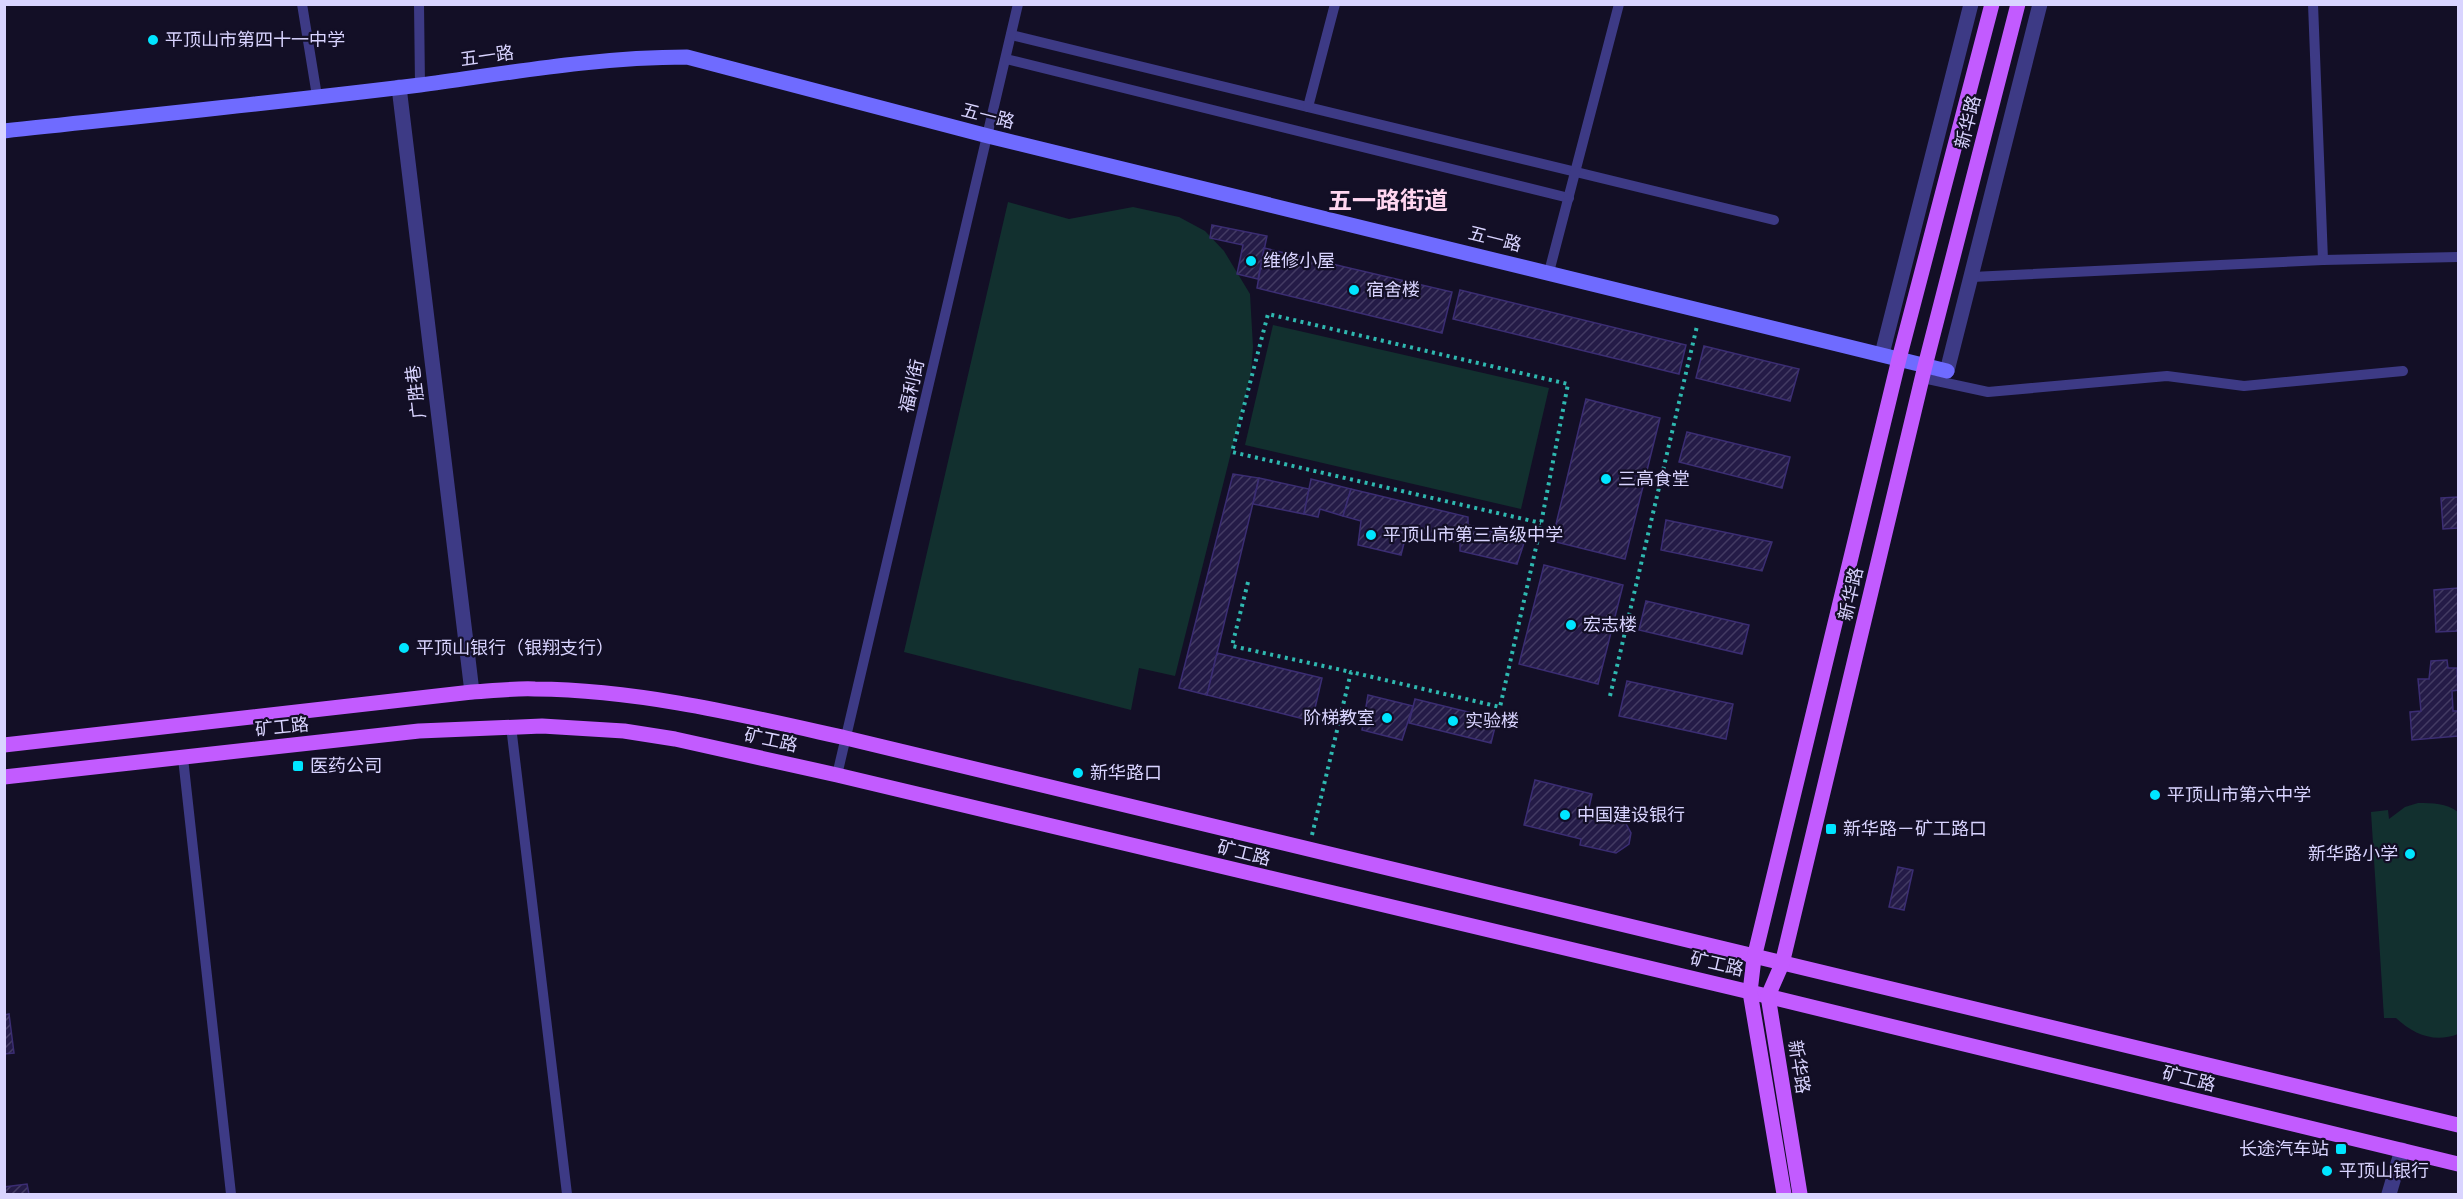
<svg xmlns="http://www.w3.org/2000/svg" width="2463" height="1199" viewBox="0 0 2463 1199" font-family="'Roboto Condensed','Noto Sans SC',sans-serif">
<defs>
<pattern id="building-hatch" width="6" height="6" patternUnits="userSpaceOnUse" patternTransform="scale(1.5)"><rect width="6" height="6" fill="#241b47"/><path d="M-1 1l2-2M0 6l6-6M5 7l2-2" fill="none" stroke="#433b63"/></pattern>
</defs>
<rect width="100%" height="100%" fill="#130f26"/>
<g fill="#12302f">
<polygon points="1008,202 1069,219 1133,207 1179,217 1205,231 1224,251 1250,294 1253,347 1251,373 1175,676 1139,668 1131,710 904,652"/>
<polygon points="1273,325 1549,388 1521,509 1245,445"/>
<path d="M 2418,803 C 2433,803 2446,803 2458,812 L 2458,1034 C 2435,1043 2414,1035 2396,1018 L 2384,1018 L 2371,812 L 2388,810 L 2389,819 L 2405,807 Z"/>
</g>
<g fill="url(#building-hatch)" stroke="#3b2d73" stroke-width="1.5">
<polygon points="1212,225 1267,236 1258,279 1237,274 1243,245 1210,238"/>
<polygon points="1264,248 1452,292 1442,333 1257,288"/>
<polygon points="1460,290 1686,345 1679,374 1453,319"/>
<polygon points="1704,346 1799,369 1790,401 1696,378"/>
<polygon points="1586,399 1660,418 1625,559 1552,541"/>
<polygon points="1687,432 1790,457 1782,488 1679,462"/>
<polygon points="1233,474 1259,478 1207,695 1179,688"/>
<polygon points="1259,478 1309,489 1304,514 1253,504"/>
<polygon points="1311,479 1351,489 1343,516 1320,509 1318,517 1304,514"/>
<polygon points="1351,489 1468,517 1468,525 1525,540 1517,564 1460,551 1460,543 1407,531 1401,555 1358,545 1361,521 1343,516"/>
<polygon points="2458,497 2458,528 2443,529 2441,498"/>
<polygon points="1666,520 1772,542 1762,571 1661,550"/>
<polygon points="1544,565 1623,585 1598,684 1519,664"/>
<polygon points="2458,588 2458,631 2436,632 2434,590"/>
<polygon points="1646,601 1749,625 1742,654 1639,630"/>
<polygon points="1217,653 1322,678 1312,721 1207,695"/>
<polygon points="2447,660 2448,668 2457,668 2458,690 2452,691 2453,711 2458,711 2458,736 2412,740 2410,712 2421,711 2418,679 2429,679 2431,661"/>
<polygon points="1627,681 1733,704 1726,739 1619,716"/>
<polygon points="1368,695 1413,706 1402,740 1362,730"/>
<polygon points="1415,699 1497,719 1491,743 1409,723"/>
<polygon points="1535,780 1592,794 1588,812 1625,822 1631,833 1629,844 1616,853 1580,845 1581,839 1524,825"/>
<polygon points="1898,867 1913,870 1904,910 1889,907"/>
<polygon points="9,1014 14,1053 4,1054 4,1015"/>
<polygon points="27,1184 29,1194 4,1194 4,1187"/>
</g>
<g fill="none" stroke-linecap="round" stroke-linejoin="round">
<g stroke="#2fb8b0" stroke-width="4" stroke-dasharray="3 4.5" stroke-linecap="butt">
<polyline points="1248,582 1232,646 1351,672"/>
<polyline points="1610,696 1697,326"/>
<polyline points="1312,835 1351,672 1500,707 1539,534 1568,384 1268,314 1232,452 1541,523"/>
</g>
<g stroke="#3d3a85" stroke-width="10">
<polyline points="302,4 317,96"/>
<polyline points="419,4 420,85"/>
<polyline points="2313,4 2323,260"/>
<polyline points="1011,35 1774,220"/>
<polyline points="1006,59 1569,198"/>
<polyline points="1308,107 1335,4"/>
<polyline points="1549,272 1619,4"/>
<polyline points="1972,277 2323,260 2458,257"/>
<polyline points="1923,378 1988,392 2167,376 2244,386 2403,371"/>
<polyline points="511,726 567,1194"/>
<polyline points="183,758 231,1194"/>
<polyline points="837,775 1018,4"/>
</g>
<g stroke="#3d3a85" stroke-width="15">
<polyline points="399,87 472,692"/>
<polyline points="1882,354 1971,4"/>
<polyline points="1947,371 2040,4"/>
<polyline points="2389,1194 2402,1150"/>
</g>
<path stroke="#6f6bff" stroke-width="15" d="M 4,131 C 143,116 282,102 420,85 C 509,73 597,57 687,57 L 988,136 L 1947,371"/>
<g stroke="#c25bff" stroke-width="15">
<path d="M 4,745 L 472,692 C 493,691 514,688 535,689 C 641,690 743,715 846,738 L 2458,1125"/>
<polyline points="4,777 419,731 542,726 624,731 675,739 837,775 1750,992 2458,1164"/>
<polyline points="1784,1194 1750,992 1754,958 1899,359 1992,4"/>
<polyline points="1800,1194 1768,996 1782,964 1925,366 2018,4"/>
</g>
</g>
<g fill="#00e5ff" stroke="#130f26" stroke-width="2">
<circle cx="153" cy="40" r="6"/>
<circle cx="1251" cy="261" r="6"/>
<circle cx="1354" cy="290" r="6"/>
<circle cx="1606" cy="479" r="6"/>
<circle cx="1371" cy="535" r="6"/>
<circle cx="1571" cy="625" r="6"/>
<circle cx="404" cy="648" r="6"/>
<circle cx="1387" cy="718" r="6"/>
<circle cx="1453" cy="721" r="6"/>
<rect x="292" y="760" width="12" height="12" rx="3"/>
<circle cx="1078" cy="773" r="6"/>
<circle cx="2155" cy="795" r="6"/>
<circle cx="1565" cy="815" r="6"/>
<rect x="1825" y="823" width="12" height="12" rx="3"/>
<circle cx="2410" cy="854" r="6"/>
<rect x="2335" y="1143" width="12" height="12" rx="3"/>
<circle cx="2327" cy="1171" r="6"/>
</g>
<g text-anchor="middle" stroke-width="4.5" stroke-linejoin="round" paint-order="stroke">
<g font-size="18" fill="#d9d4ff" stroke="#130f26" text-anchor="start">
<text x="165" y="46">平顶山市第四十一中学</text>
<text x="1263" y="267">维修小屋</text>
<text x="1366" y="296">宿舍楼</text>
<text x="1618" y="485">三高食堂</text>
<text x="1383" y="541">平顶山市第三高级中学</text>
<text x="1583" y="631">宏志楼</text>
<text x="416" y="654">平顶山银行（银翔支行）</text>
<text x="1375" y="724" text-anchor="end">阶梯教室</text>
<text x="1465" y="727">实验楼</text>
<text x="310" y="772">医药公司</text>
<text x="1090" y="779">新华路口</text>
<text x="2167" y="801">平顶山市第六中学</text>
<text x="1577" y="821">中国建设银行</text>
<text x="1843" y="835">新华路－矿工路口</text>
<text x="2398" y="860" text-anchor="end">新华路小学</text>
<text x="2329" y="1155" text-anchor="end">长途汽车站</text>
<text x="2339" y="1177">平顶山银行</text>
</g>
<g font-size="18" fill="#d9d4ff" stroke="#130f26">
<text transform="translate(487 56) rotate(-8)" y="6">五一路</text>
<text transform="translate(988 116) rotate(14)" y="6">五一路</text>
<text transform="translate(1968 122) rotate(-76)" y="6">新华路</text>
<text transform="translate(1495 239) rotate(14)" y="6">五一路</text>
<text transform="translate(912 386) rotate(-77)" y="6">福利街</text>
<text transform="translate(416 392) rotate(-97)" y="6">广胜巷</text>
<text transform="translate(1851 594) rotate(-77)" y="6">新华路</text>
<text transform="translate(282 727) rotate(-6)" y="6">矿工路</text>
<text transform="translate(771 740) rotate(12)" y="6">矿工路</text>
<text transform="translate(1244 853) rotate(14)" y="6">矿工路</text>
<text transform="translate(1717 964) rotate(13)" y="6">矿工路</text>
<text transform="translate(1799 1067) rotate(81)" y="6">新华路</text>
<text transform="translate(2189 1079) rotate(14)" y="6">矿工路</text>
</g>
<g font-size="24" font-weight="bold" fill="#ffd6f0" stroke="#130f26">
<text x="1388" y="209">五一路街道</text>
</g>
</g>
<rect width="2463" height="1199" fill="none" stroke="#d9d4ff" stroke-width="12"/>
</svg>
